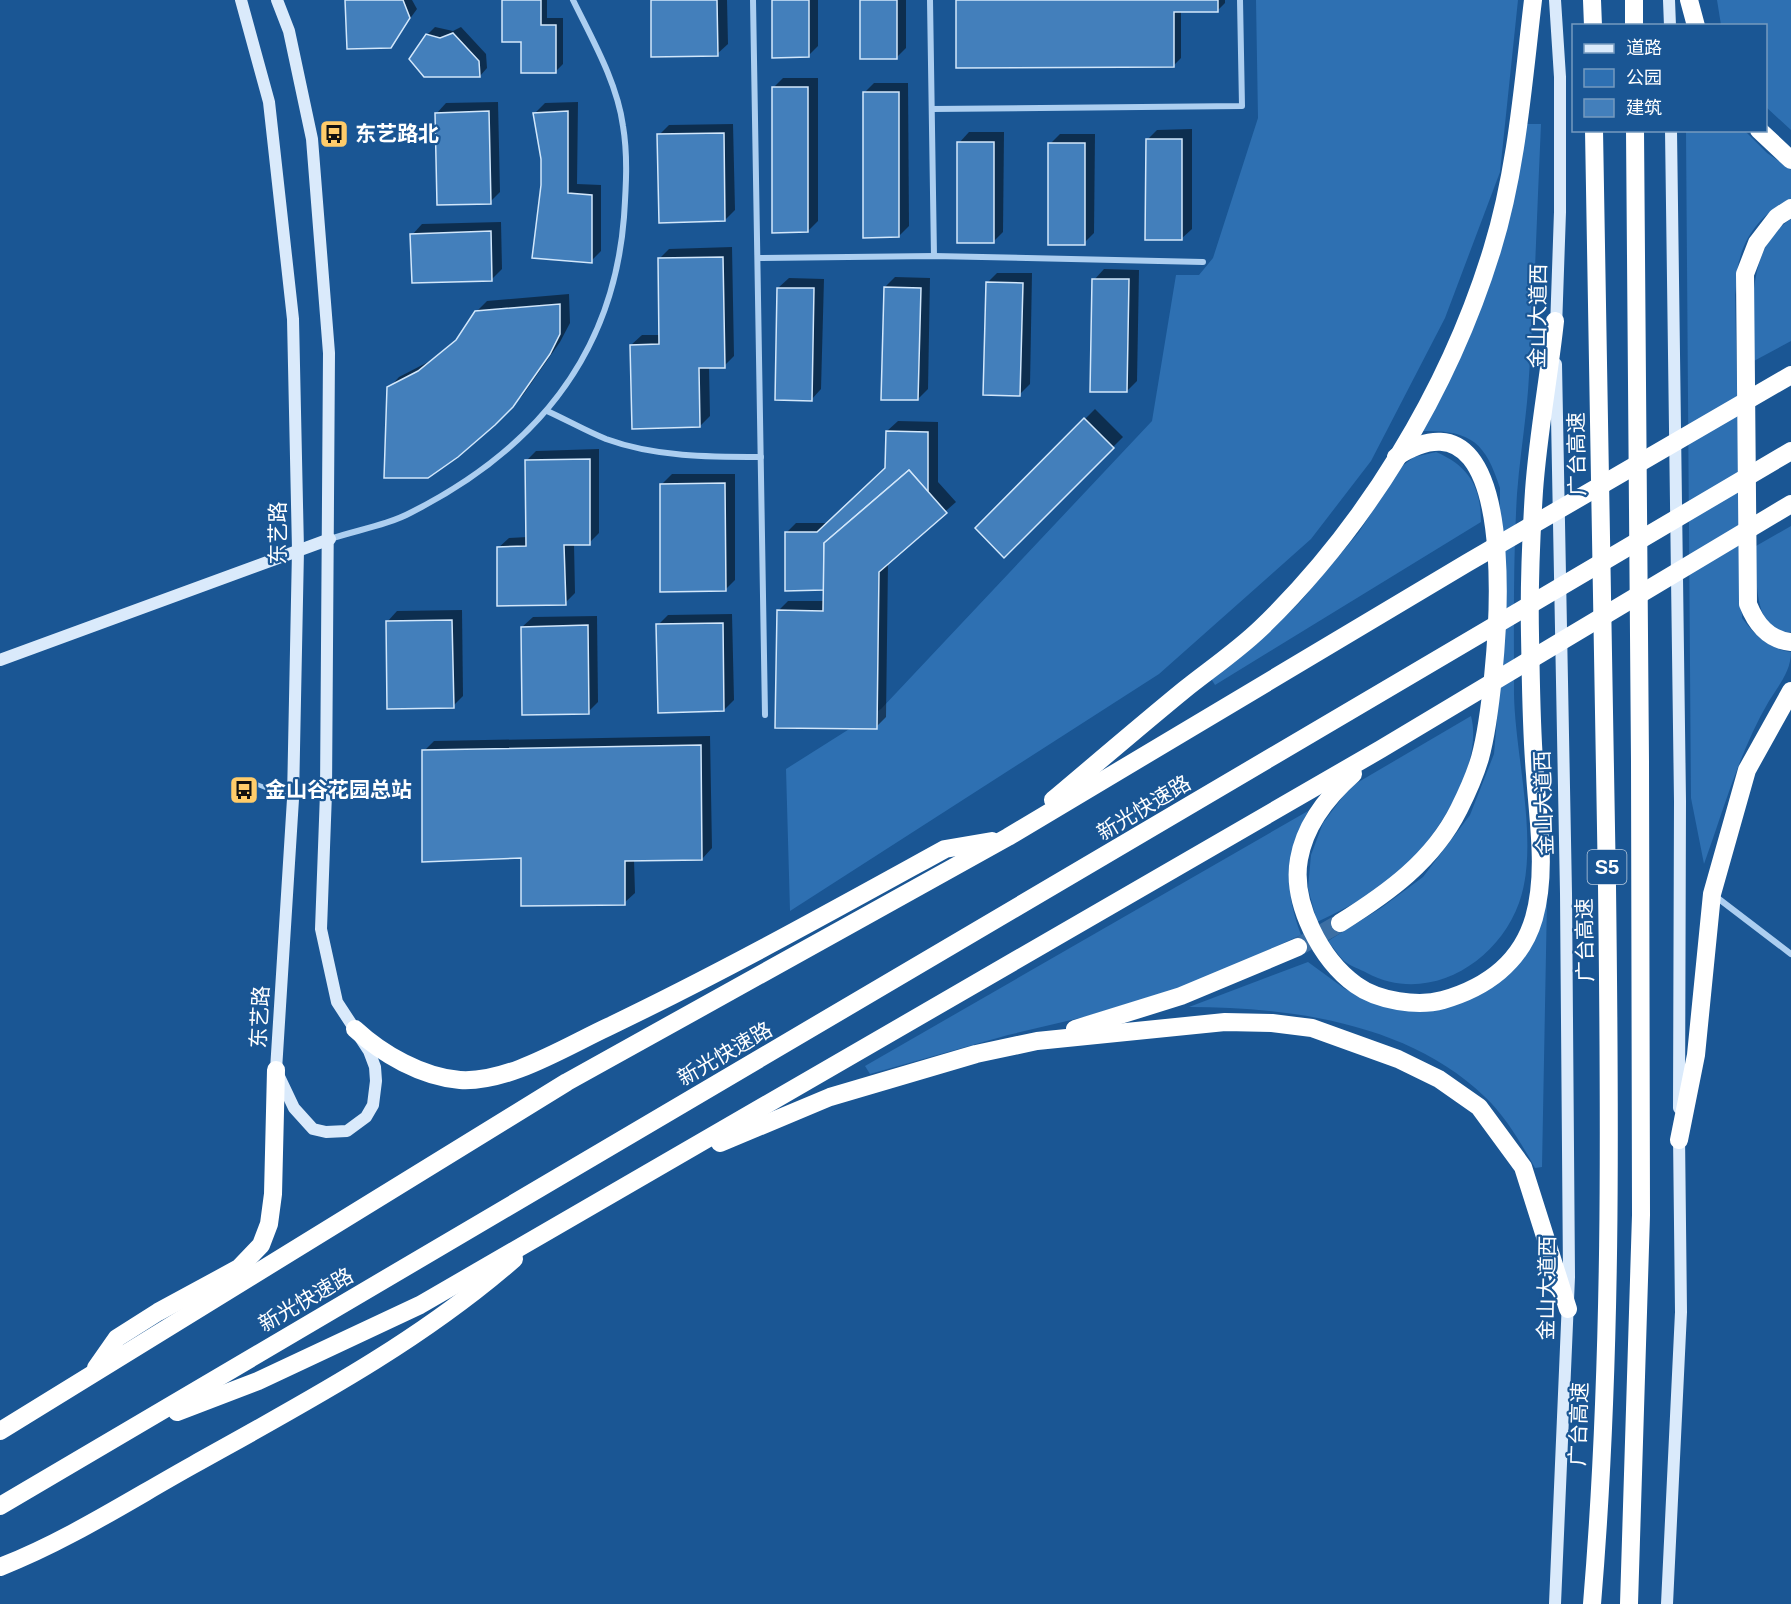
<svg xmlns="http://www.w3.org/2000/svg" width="1791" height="1604" viewBox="0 0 1791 1604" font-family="Helvetica,'Noto Sans SC',sans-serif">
<rect width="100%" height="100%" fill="#1a5694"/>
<g fill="#2e70b2">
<polygon points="1256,0 1518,0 1500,172 1445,318 1371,461 1311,539 1159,674 790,911 786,769 881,709 1152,421 1176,275 1199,275 1213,258 1258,118"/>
<polygon points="1717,0 1791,0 1791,130 1766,107 1766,26 1721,25"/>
<path d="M 1527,124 L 1541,124 C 1537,208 1535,292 1529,376 C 1527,415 1520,454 1517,494 C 1513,560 1514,628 1514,694 C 1515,756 1540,845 1519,903 C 1497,964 1427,1005 1367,973 C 1360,969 1350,966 1344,961 C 1338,955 1333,947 1328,941 L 1381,908 L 1423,877 L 1470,815 L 1494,754 L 1498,707 L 1500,488 C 1485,441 1470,430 1421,431 Z"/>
<path d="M 1686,131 L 1745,131 L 1767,153 L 1791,169 L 1791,199 C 1768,208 1746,233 1740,258 C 1736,269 1737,283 1735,295 L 1742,618 C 1756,636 1767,648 1791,652 C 1791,671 1779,685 1769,701 C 1739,752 1724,809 1704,864 L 1691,798 Z"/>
<path d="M 1791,219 L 1791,341 L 1752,362 C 1753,315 1745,248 1791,219 Z"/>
<path d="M 1436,452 C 1469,466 1481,487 1481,522 L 1215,685 L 1210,677 L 1256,643 L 1300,602 L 1359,532 L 1401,467 L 1414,457 Z"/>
<path d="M 1791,526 L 1791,632 C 1751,634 1757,572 1756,546 Z"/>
<path d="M 1471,716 C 1485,769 1429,850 1389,881 C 1366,898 1342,910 1317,922 L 1308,888 L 1311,855 L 1323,823 L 1350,787 Z"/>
<path d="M 1308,811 C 1286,857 1283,886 1301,935 L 1198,982 L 1084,1017 L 1008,1035 L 870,1074 L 865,1066 Z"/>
<path d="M 1547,900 L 1542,1167 L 1535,1168 C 1521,1143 1506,1117 1485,1097 C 1409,1023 1289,1007 1189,1007 L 1308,962 L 1345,989 L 1373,1000 L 1453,997 L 1511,953 Z"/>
</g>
<g fill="#0007">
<polygon points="347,0 412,0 417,9 390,46"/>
<polygon points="503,0 547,0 547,18 563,18 563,64 556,71 522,41"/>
<polygon points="652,0 727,0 728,44 717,54"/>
<polygon points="774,0 818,0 818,46 808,56"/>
<polygon points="862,0 906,0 906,48 896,58"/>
<polygon points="958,0 1225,0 1225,3 1218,10 1181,11 1181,58 1174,65"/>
<polygon points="435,27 453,31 461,27 486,54 487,68 480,76 427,35"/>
<polygon points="783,78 818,78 818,221 808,231 773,88"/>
<polygon points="874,83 908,83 909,226 899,236 864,93"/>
<polygon points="498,102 500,192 490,202 436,114 446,103"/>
<polygon points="578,102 577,184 601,185 601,251 591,261 543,185 542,159 535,113 545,103"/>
<polygon points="733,124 735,210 725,220 659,135 669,125"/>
<polygon points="1192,129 1192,229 1181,239 1147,140 1157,130"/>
<polygon points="969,132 1004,132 1003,232 993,242 959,143"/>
<polygon points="1060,134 1095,134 1094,233 1084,243 1050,144"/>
<polygon points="501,222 502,269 492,279 412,235 422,224"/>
<polygon points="732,247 734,356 724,366 709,366 710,416 700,426 631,345 642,335 661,335 659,259 669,249"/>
<polygon points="1104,269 1139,270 1137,381 1127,391 1094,280"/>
<polygon points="997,273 1032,273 1030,384 1020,394 987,283"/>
<polygon points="895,277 930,278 928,389 918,399 885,287"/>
<polygon points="789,278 824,279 821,389 811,400 778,288"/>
<polygon points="569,294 570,323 560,342 523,395 512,406 389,388 399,377 430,361 460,337 476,312 487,301"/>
<polygon points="1095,409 1123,437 1004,556 977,528"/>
<polygon points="898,421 938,422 938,482 956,502 888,562 886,717 876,727 778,611 788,601 825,601 825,589 786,533 796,523 829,523 887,468 887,431"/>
<polygon points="599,449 599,533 589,543 574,544 575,593 565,603 498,548 509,538 528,537 526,461 536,451"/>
<polygon points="672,474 735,474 735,580 725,590 662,484"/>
<polygon points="462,610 463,696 453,706 387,622 397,611"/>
<polygon points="732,614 734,700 724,710 658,625 668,615"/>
<polygon points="597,616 598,702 588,712 522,627 533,617"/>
<polygon points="710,736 712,848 702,859 634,860 635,893 624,903 424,751 434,741"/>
</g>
<g fill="#437fbb" stroke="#d2e7fb" stroke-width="1.5">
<polygon points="345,0 403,0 410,18 391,48 347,49"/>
<polygon points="502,0 541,0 541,25 556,25 556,73 521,73 521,42 502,42"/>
<polygon points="651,0 717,0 718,56 651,57"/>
<polygon points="772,0 809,0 809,57 772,58"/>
<rect x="860" y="0" width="37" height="59"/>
<polygon points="956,0 1218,0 1218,12 1174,12 1174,67 956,68"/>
<polygon points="453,33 479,61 480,77 424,77 409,59 426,34 440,38"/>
<polygon points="772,87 808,87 808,232 772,233"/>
<polygon points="863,92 899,92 899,237 863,238"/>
<polygon points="489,111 491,204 437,205 435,113"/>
<polygon points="568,111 568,193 592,195 592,263 532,258 541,185 541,159 533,113"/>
<polygon points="724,133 725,221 659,223 657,134"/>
<polygon points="1146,139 1182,139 1182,240 1145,240"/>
<rect x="957" y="142" width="37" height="101"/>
<rect x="1048" y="143" width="37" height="102"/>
<polygon points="491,231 492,281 412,283 410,234"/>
<polygon points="723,257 725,368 699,368 700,427 632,429 630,345 659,344 658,258"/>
<polygon points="1092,279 1129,279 1127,392 1090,392"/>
<polygon points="986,282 1023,283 1020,396 983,395"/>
<polygon points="884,287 921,288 918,400 881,400"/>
<polygon points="777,288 814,288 812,401 775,400"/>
<polygon points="560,304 560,334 550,354 513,407 495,425 458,457 428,478 384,478 387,387 418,371 456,340 475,311"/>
<polygon points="1084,418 1114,448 1004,558 975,528"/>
<polygon points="886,431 928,432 928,492 909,470 824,543 824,590 785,591 785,532 817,532 885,468"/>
<polygon points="590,459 590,545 564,545 566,605 497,606 497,547 526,546 525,460"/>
<polygon points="909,470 947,513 879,572 877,729 775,728 777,610 823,611 824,543"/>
<polygon points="725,483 726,591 660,592 660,484"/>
<polygon points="452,620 454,708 387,709 386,621"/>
<polygon points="723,623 724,711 658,713 656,624"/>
<polygon points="588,625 589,714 522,715 521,627"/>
<polygon points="701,745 702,860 625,861 625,905 521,906 521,858 422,862 422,750"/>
</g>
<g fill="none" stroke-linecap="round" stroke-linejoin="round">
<polyline stroke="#3c6fa4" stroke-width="18" stroke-dasharray="18 9" stroke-linecap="butt" points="1298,947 1340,923"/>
<polyline stroke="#accef0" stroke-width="4.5" points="246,780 291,798"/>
<g stroke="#accef0" stroke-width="6">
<polyline points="753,0 765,715"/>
<polyline points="930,0 934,256"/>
<polyline points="932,109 1242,106 1240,0"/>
<polyline points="758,258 934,256 1203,262"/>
<path d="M 547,411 C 567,420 586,431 606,439 C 655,457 709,457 761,457"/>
<path d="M 330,539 C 357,530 388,525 412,512 C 534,450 613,357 624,217 C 626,187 628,156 623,126 C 617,82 592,39 573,0"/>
<polyline points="1715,896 1791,954"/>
</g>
<g stroke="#daeafb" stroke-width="12">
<polyline points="241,0 269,102 293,319 298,550 293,799 276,1070 294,1108 313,1129 326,1132 347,1131 366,1117 373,1105 376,1081 375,1067 369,1051 337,1002 321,929 326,793 329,353 312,139 289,31 277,0"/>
<polyline points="1555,0 1560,77 1560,212 1556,328"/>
<polyline points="1669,0 1670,26"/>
<polyline points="1671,130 1680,801 1679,1108"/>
<polyline points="0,660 330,539"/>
<polyline points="1555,1604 1569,1277 1566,893 1556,364"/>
<polyline points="1667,1604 1681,1312 1679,1135"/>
</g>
<g stroke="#fff" stroke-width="18">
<polyline points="1592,0 1593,26"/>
<polyline points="1634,0 1634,26"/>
<polyline points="1689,0 1696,26"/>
<polyline points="1759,130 1791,160"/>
<path d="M 1791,208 L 1777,217 L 1757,243 L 1745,274 L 1748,604 C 1756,624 1768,640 1791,642"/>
<path d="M 1353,774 C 1328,796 1305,825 1299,859 C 1291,903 1321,960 1356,985 C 1378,1001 1418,1007 1443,1000 C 1485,988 1521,963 1534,918 C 1547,872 1538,821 1535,774 C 1531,728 1531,682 1530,635 C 1529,588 1531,538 1534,491 C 1538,434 1549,377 1555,321"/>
<path d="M 1053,800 C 1097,763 1140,726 1184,690 C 1209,670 1237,651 1260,629 C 1366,527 1449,390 1492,250 C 1517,169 1523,84 1533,0"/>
<path d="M 1340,923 C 1388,893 1433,861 1459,809 C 1467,793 1475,775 1480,758 C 1496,700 1536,367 1396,457"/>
<path d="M 355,1029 C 382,1054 422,1077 460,1080 C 508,1083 565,1047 608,1027 C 723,972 834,910 945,849 L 992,841"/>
<polyline points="1075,1029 1181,996 1298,947"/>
<polyline points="1679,1140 1696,1055 1712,894 1747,770 1791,691"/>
<polyline points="720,1143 830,1097 976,1054 1037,1041 1225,1022 1272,1023 1312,1028 1398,1059 1439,1079 1479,1107 1523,1167 1568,1309"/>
<polyline points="96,1368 117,1338 158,1312 239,1268 261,1245 269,1224 273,1194 276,1070"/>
<polyline points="177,1412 258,1381 420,1305 1381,749 1791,504"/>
<polyline points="0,1431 567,1082 1008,837 1467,563 1791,375"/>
<polyline points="0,1506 1791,451"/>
<path d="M 0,1567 C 67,1541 130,1500 193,1465 C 304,1403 418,1343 514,1259"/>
<path d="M 1592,1604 C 1612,1366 1610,1125 1607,886 C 1604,634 1599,382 1594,130"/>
<polyline points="1629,1604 1641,1215 1640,761 1635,130"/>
</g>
</g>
<defs>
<g id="bus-square" transform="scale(1.5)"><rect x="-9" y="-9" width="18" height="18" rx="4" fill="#ffcc6a" stroke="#1a5694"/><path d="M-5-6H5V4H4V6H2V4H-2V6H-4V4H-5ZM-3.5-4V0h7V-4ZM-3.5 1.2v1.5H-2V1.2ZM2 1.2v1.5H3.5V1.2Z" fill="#111"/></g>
</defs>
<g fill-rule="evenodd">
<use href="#bus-square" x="334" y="134"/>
<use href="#bus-square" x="244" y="790"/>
</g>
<g text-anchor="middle" stroke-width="4.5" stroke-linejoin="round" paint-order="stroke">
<rect fill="#1a5694" stroke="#baccdf" stroke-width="1.5" x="1587.5" y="850" width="39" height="34" rx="4.5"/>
<g font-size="20" font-weight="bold" fill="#fff">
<text x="1607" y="874">S5</text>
</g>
<g font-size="21" font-weight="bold" fill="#fff" stroke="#1a5694" text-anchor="start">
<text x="355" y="141">东艺路北</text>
<text x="265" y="797">金山谷花园总站</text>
</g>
<g font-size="21" fill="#fff" stroke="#1a5694">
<text transform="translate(1538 316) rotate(-89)" y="7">金山大道西</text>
<text transform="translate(1577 454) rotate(-91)" y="7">广台高速</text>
<text transform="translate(278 533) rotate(-90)" y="7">东艺路</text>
<text transform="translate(1544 803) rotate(-92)" y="7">金山大道西</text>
<text transform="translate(1144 808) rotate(-31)" y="7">新光快速路</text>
<text transform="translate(1585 940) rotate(-91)" y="7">广台高速</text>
<text transform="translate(260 1017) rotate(-87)" y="7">东艺路</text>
<text transform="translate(725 1054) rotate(-30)" y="7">新光快速路</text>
<text transform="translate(1547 1288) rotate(-89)" y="7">金山大道西</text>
<text transform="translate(306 1300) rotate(-30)" y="7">新光快速路</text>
<text transform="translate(1579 1424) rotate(-88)" y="7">广台高速</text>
</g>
</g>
<rect x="1572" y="24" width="195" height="108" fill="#1a5694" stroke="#769abf" stroke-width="1.5"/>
<rect x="1584" y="44" width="30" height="9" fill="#daeafb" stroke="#769abf" stroke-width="1.5"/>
<text x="1626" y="54" font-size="18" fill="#ffffff">道路</text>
<rect x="1584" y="69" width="30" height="18" fill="#2e70b2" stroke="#769abf" stroke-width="1.5"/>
<text x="1626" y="84" font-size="18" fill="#ffffff">公园</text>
<rect x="1584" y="99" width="30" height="18" fill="#437fbb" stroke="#769abf" stroke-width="1.5"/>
<text x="1626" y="114" font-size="18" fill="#ffffff">建筑</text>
</svg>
